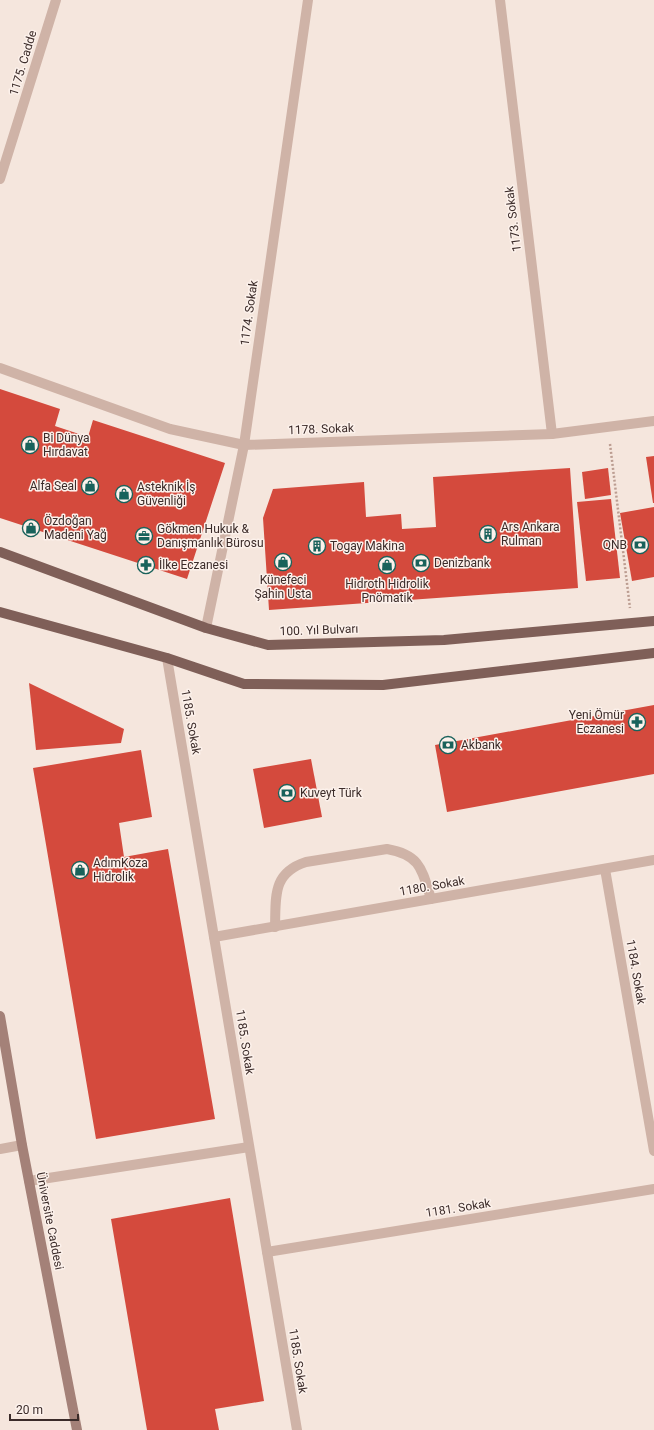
<svg xmlns="http://www.w3.org/2000/svg" width="654" height="1430" viewBox="0 0 654 1430" font-family="Roboto,sans-serif">
<rect width="100%" height="100%" fill="#f5e6dd"/>
<g fill="#d44a3d">
<polygon points="0,389 60,409 55,426 88,437 93,420 225,463 187,579 0,518"/>
<polygon points="654,456 654,503 653,503 646,457"/>
<polygon points="570,468 578,588 269,610 263,518 273,489 364,482 366,517 401,514 402,529 436,527 433,477"/>
<polygon points="608,468 611,495 585,499 582,472"/>
<polygon points="611,499 620,578 586,581 577,502"/>
<polygon points="654,507 654,577 632,581 620,513"/>
<polygon points="29,683 124,729 121,743 36,750"/>
<polygon points="654,705 654,774 447,812 435,745"/>
<polygon points="141,750 152,817 119,823 124,857 168,849 215,1119 96,1139 33,768"/>
<polygon points="311,759 322,817 264,828 253,769"/>
<polygon points="230,1198 264,1401 215,1409 219,1430 147,1430 111,1219"/>
</g>
<g fill="none" stroke-linecap="round" stroke-linejoin="round">
<polyline stroke="#bc9d91" stroke-width="2.5" stroke-dasharray="2 2" stroke-linecap="butt" points="610,444 630,608"/>
<g stroke="#cfb3a7" stroke-width="10">
<polyline points="500,0 552,434"/>
<polyline points="0,179 56,0"/>
<polyline points="0,368 170,429 244,445 552,434 654,421"/>
<polyline points="206,628 244,445 308,0"/>
<path d="M 275,927 C 276,897 272,873 306,862 L 387,849 C 421,855 422,870 431,899"/>
<polyline points="0,1149 22,1145"/>
</g>
<g stroke="#cfb3a7" stroke-width="10">
<polyline points="167,658 297,1430"/>
<polyline points="605,869 654,1151"/>
<polyline points="214,937 654,860"/>
<polyline points="29,1181 249,1147"/>
<polyline points="267,1252 654,1189"/>
</g>
<polyline stroke="#a48178" stroke-width="10" points="0,1016 22,1145 77,1430"/>
<g stroke="#7f5f58" stroke-width="10">
<polyline points="0,552 206,628 268,645 444,640 654,621"/>
<polyline points="0,612 167,658 244,684 383,685 654,653"/>
</g>
</g>
<defs>
<g id="shop-ring" transform="scale(0.9)"><circle r="9.5" fill="#fcf1eb" stroke="#19625b" stroke-width="1.5"/><path d="M-5-2.5h2.3a2.7 3.5 0 0 1 5.4 0H5L5.5 6h-11ZM-1.5-2.5h3a1.5 2.3 0 0 0-3 0Z" fill="#19625b"/></g>
<g id="building-ring" transform="scale(0.9)"><circle r="9.5" fill="#fcf1eb" stroke="#19625b" stroke-width="1.5"/><path d="M-4-6H4V6H1V3H-1V6H-4ZM-2.5-4.3h1.7v1.8h-1.7ZM.8-4.3h1.7v1.8H.8ZM-2.5-1h1.7V.8h-1.7ZM.8-1h1.7V.8H.8Z" fill="#19625b"/></g>
<g id="office-ring" transform="scale(0.9)"><circle r="9.5" fill="#fcf1eb" stroke="#19625b" stroke-width="1.5"/><path d="M-6-3h4V-5.5h4V-3h4V5H-6ZM-1-4.5V-3h2v-1.5ZM-6 0V1H6V0Z" fill="#19625b"/></g>
<g id="bank-ring" transform="scale(0.9)"><circle r="9.5" fill="#fcf1eb" stroke="#19625b" stroke-width="1.5"/><path d="M-6-4H6V4H-6ZM0-2.3a2.3 2.3 0 1 0 0 4.6a2.3 2.3 0 1 0 0-4.6Z" fill="#19625b"/></g>
<g id="pharmacy-ring" transform="scale(0.9)"><circle r="9.5" fill="#fcf1eb" stroke="#19625b" stroke-width="1.5"/><path d="M-2-6h4v4h4v4h-4v4h-4v-4h-4v-4h4Z" fill="#19625b"/></g>
</defs>
<g fill-rule="evenodd">
<use href="#shop-ring" x="30" y="445"/>
<use href="#shop-ring" x="90" y="486"/>
<use href="#shop-ring" x="124" y="494"/>
<use href="#shop-ring" x="31" y="528"/>
<use href="#building-ring" x="488" y="534"/>
<use href="#office-ring" x="144" y="536"/>
<use href="#bank-ring" x="640" y="545"/>
<use href="#building-ring" x="317" y="546"/>
<use href="#shop-ring" x="283" y="562"/>
<use href="#bank-ring" x="421" y="563"/>
<use href="#pharmacy-ring" x="146" y="565"/>
<use href="#shop-ring" x="387" y="565"/>
<use href="#pharmacy-ring" x="637" y="722"/>
<use href="#bank-ring" x="448" y="745"/>
<use href="#bank-ring" x="287" y="793"/>
<use href="#shop-ring" x="80" y="870"/>
</g>
<g text-anchor="middle" stroke-width="3" stroke-linejoin="round" paint-order="stroke">
<g font-size="12" fill="#3b2b29" stroke="#fcf1eb">
<text transform="translate(23 63) rotate(-73)" y="4">1175. Cadde</text>
<text transform="translate(513 219) rotate(-97)" y="4">1173. Sokak</text>
<text transform="translate(249 313) rotate(-82)" y="4">1174. Sokak</text>
<text transform="translate(321 429) rotate(-2)" y="4">1178. Sokak</text>
<text transform="translate(319 630) rotate(-2)" y="4">100. Yıl Bulvarı</text>
<text transform="translate(191 722) rotate(80)" y="4">1185. Sokak</text>
<text transform="translate(432 886) rotate(-10)" y="4">1180. Sokak</text>
<text transform="translate(636 972) rotate(80)" y="4">1184. Sokak</text>
<text transform="translate(245 1042) rotate(81)" y="4">1185. Sokak</text>
<text transform="translate(458 1208) rotate(-9)" y="4">1181. Sokak</text>
<text transform="translate(50 1221) rotate(79)" y="4">Üniversite Caddesi</text>
<text transform="translate(298 1361) rotate(81)" y="4">1185. Sokak</text>
</g>
<g font-size="12" fill="#3b2b29" stroke="#fcf1eb" text-anchor="start">
<text x="43" y="442">Bi Dünya<tspan x="43" dy="14">Hırdavat</tspan></text>
<text x="77" y="490" text-anchor="end">Alfa Seal</text>
<text x="137" y="491">Asteknik İş<tspan x="137" dy="14">Güvenliği</tspan></text>
<text x="44" y="525">Özdoğan<tspan x="44" dy="14">Madeni Yağ</tspan></text>
<text x="501" y="531">Ars Ankara<tspan x="501" dy="14">Rulman</tspan></text>
<text x="157" y="533">Gökmen Hukuk &amp;<tspan x="157" dy="14">Danışmanlık Bürosu</tspan></text>
<text x="627" y="549" text-anchor="end">QNB</text>
<text x="330" y="550">Togay Makina</text>
<text x="434" y="567">Denizbank</text>
<text x="159" y="569">İlke Eczanesi</text>
<text x="283" y="584" text-anchor="middle">Künefeci<tspan x="283" dy="14">Şahin Usta</tspan></text>
<text x="387" y="588" text-anchor="middle">Hidroth Hidrolik<tspan x="387" dy="14">Pnömatik</tspan></text>
<text x="624" y="719" text-anchor="end">Yeni Ömür<tspan x="624" dy="14">Eczanesi</tspan></text>
<text x="461" y="749">Akbank</text>
<text x="300" y="797">Kuveyt Türk</text>
<text x="93" y="867">AdımKoza<tspan x="93" dy="14">Hidrolik</tspan></text>
</g>
</g>
<path d="M10 1414v6h68v-6" fill="none" stroke="#3b2b29" stroke-width="2"/>
<text x="16" y="1414" font-size="12" fill="#3b2b29" stroke="#fcf1eb" stroke-width="3" paint-order="stroke">20 m</text>
</svg>
